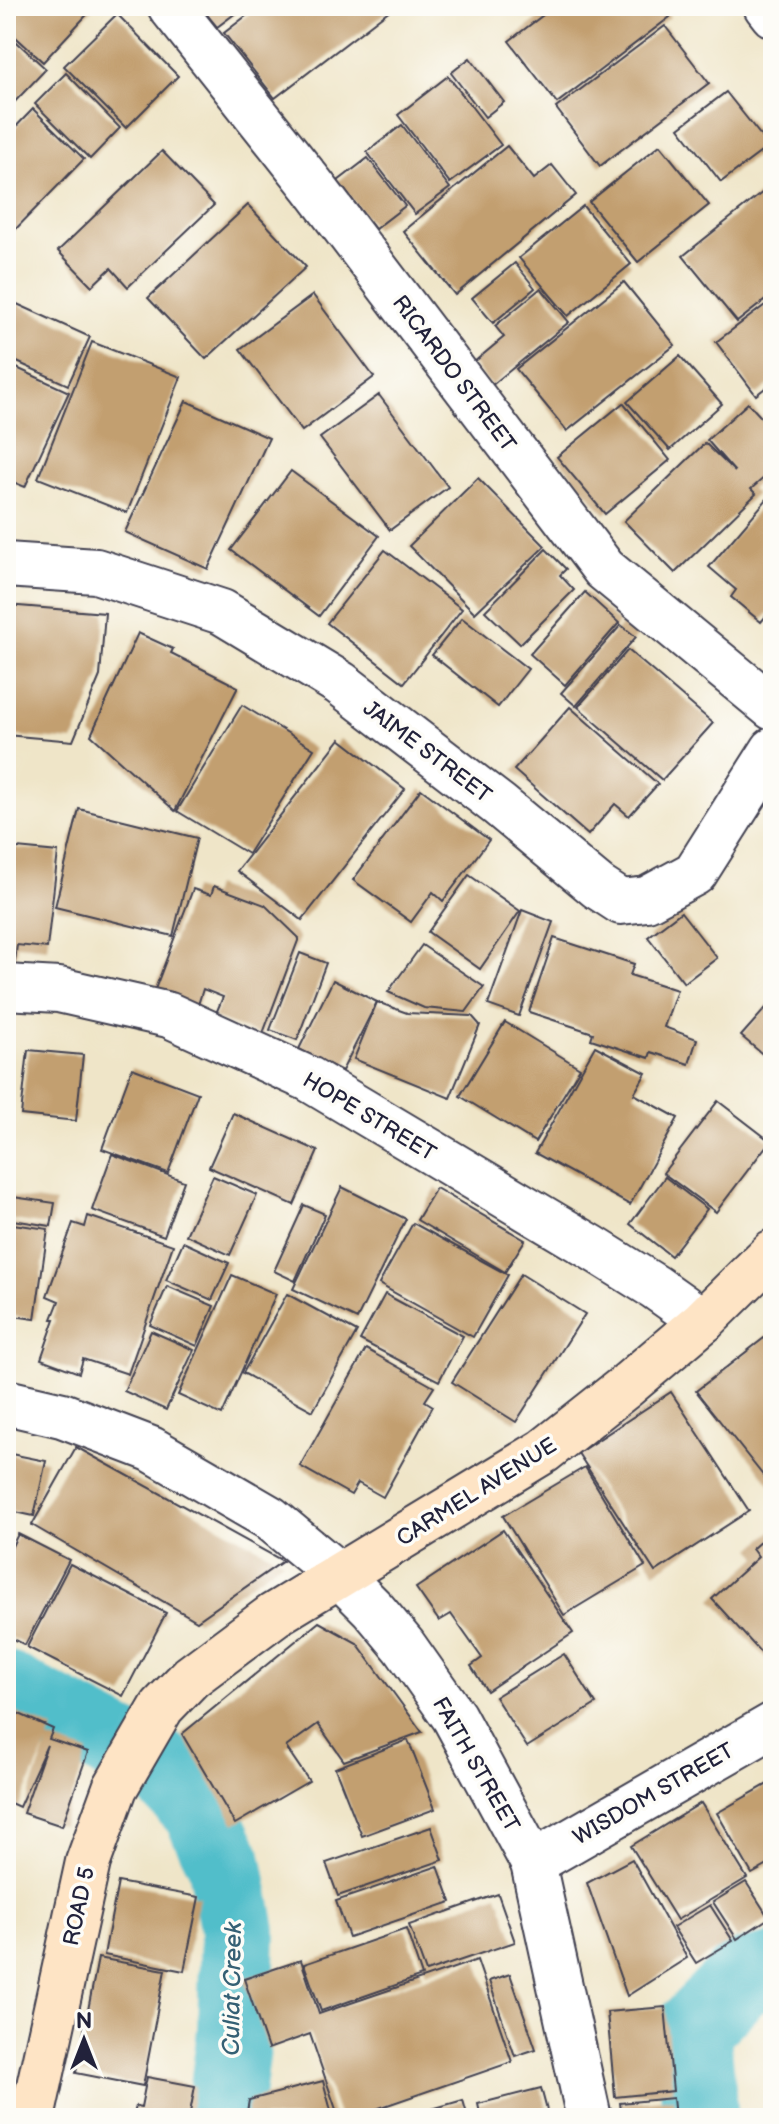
<svg xmlns="http://www.w3.org/2000/svg" width="779" height="2124" viewBox="0 0 779 2124" font-family="'Balsamiq Sans',sans-serif">
<rect width="100%" height="100%" fill="#fdfcf7"/>
<filter id="ink" filterUnits="userSpaceOnUse"><feTurbulence type="fractalNoise" baseFrequency=".0125" numOctaves="2"/><feDisplacementMap in="SourceGraphic" scale="16" xChannelSelector="R" yChannelSelector="G"/><feConvolveMatrix kernelMatrix="1 2 1 2 8 2 1 2 1" color-interpolation-filters="sRGB"/></filter>
<filter id="wash" filterUnits="userSpaceOnUse"><feTurbulence type="fractalNoise" baseFrequency=".006" numOctaves="4" result="noise"/><feDisplacementMap in="SourceGraphic" scale="32" xChannelSelector="R" yChannelSelector="G"/><feGaussianBlur stdDeviation="1.8" result="paint"/><feColorMatrix in="noise" values="0 0 0 0 0 0 0 0 0 0 0 0 0 0 0 0 0 1.4 0 .05"/><feComposite in="paint" operator="in"/></filter>
<g filter="url(#wash)">
<rect width="100%" height="100%" fill="#efe5c8"/>
<g fill="none" stroke-linecap="round" stroke-linejoin="round">
<g stroke="#51beca" stroke-width="76">
<polyline points="6,1689 159,1767 199,1809 225,1862 238,1931 235,2032 224,2118"/>
<polyline points="701,2118 692,2030 744,1977 773,1971"/>
</g>
</g>
<g id="blocks">
<g fill="#c29f6f">
<polygon points="6,6 95,6 43,62 6,28"/>
<polygon points="200,6 245,6 217,27"/>
<polygon points="259,6 395,6 275,98 224,33"/>
<polygon points="555,6 662,6 670,17 557,103 509,41"/>
<polygon points="117,14 178,76 126,128 64,66"/>
<polygon points="665,26 709,83 600,166 556,108"/>
<polygon points="6,32 46,69 6,111"/>
<polygon points="470,58 504,102 485,117 451,73"/>
<polygon points="66,73 120,128 90,159 35,104"/>
<polygon points="448,76 501,145 450,183 398,115"/>
<polygon points="726,92 769,146 721,182 679,128"/>
<polygon points="33,109 84,159 6,239 6,137"/>
<polygon points="402,125 450,188 415,214 367,152"/>
<polygon points="660,145 709,205 638,262 589,202"/>
<polygon points="507,146 534,179 552,165 576,195 455,295 403,231"/>
<polygon points="162,151 214,205 128,287 111,268 92,286 58,251"/>
<polygon points="368,158 405,206 375,229 338,181"/>
<polygon points="773,184 773,294 737,322 683,256"/>
<polygon points="248,205 306,267 206,359 148,298"/>
<polygon points="583,206 631,264 568,316 519,258"/>
<polygon points="515,263 535,288 493,323 472,298"/>
<polygon points="624,282 675,345 567,431 516,369"/>
<polygon points="541,288 569,322 491,386 473,363 504,337 495,326"/>
<polygon points="313,295 374,377 302,431 240,349"/>
<polygon points="6,299 90,337 68,385 6,357"/>
<polygon points="773,299 773,382 756,395 716,342"/>
<polygon points="92,342 181,377 127,513 38,478"/>
<polygon points="680,356 722,404 670,450 627,402"/>
<polygon points="6,363 69,392 25,487 6,479"/>
<polygon points="379,395 448,487 390,530 320,438"/>
<polygon points="186,401 269,438 208,569 125,532"/>
<polygon points="623,403 670,460 605,514 557,457"/>
<polygon points="748,403 773,430 773,470 751,489 756,494 675,573 624,521 705,443 735,472 707,440"/>
<polygon points="291,471 379,536 319,616 231,550"/>
<polygon points="478,478 545,546 475,613 409,546"/>
<polygon points="773,492 773,608 761,622 731,597 736,590 709,567"/>
<polygon points="546,549 566,569 560,575 574,590 520,644 485,611"/>
<polygon points="385,550 462,609 404,683 327,623"/>
<polygon points="585,592 619,623 565,685 530,654"/>
<polygon points="6,605 105,613 100,676 73,741 6,735"/>
<polygon points="462,618 528,669 498,707 432,655"/>
<polygon points="621,625 636,637 576,706 561,693"/>
<polygon points="138,633 173,649 171,653 238,687 175,811 91,735"/>
<polygon points="628,650 713,723 662,780 578,707"/>
<polygon points="242,705 314,749 248,854 177,811"/>
<polygon points="570,707 658,784 629,816 615,804 588,835 514,770"/>
<polygon points="340,739 405,789 302,920 237,871"/>
<polygon points="421,789 489,840 443,901 433,892 411,922 353,880"/>
<polygon points="79,809 197,838 173,936 55,907"/>
<polygon points="6,847 58,852 47,948 17,945 15,961 6,960"/>
<polygon points="469,875 520,911 480,969 428,932"/>
<polygon points="214,886 265,905 299,938 262,1036 214,1018 223,997 203,989 197,1008 154,992 193,889 211,895"/>
<polygon points="522,910 553,922 519,1016 488,1005"/>
<polygon points="681,912 717,958 684,983 648,937"/>
<polygon points="554,938 634,964 630,975 677,990 664,1027 697,1039 689,1064 651,1052 649,1058 591,1039 593,1033 529,1012"/>
<polygon points="422,945 484,987 466,1012 424,1008 388,992"/>
<polygon points="300,953 326,963 297,1040 270,1030"/>
<polygon points="333,980 377,1002 342,1071 299,1049"/>
<polygon points="773,1000 773,1063 741,1036"/>
<polygon points="377,1002 407,1013 472,1016 480,1025 450,1098 354,1059"/>
<polygon points="505,1022 580,1068 535,1142 460,1096"/>
<polygon points="595,1046 646,1073 634,1094 678,1118 630,1205 535,1153"/>
<polygon points="28,1050 83,1055 76,1121 21,1115"/>
<polygon points="132,1068 198,1093 168,1173 102,1149"/>
<polygon points="718,1101 770,1141 716,1212 663,1173"/>
<polygon points="233,1113 318,1151 294,1205 209,1167"/>
<polygon points="112,1154 184,1181 164,1236 92,1210"/>
<polygon points="213,1176 257,1195 230,1255 186,1235"/>
<polygon points="665,1177 707,1209 671,1256 630,1224"/>
<polygon points="342,1187 406,1219 357,1319 293,1289"/>
<polygon points="436,1188 525,1240 505,1272 417,1220"/>
<polygon points="6,1196 55,1203 51,1226 6,1219"/>
<polygon points="304,1205 325,1214 295,1281 274,1271"/>
<polygon points="88,1216 173,1245 128,1374 83,1359 79,1373 41,1359 55,1319 52,1319 59,1301 47,1296 73,1223 85,1227"/>
<polygon points="6,1223 48,1229 35,1319 6,1315"/>
<polygon points="413,1223 508,1275 473,1337 379,1284"/>
<polygon points="183,1242 229,1263 212,1300 166,1280"/>
<polygon points="521,1274 585,1314 516,1422 452,1382"/>
<polygon points="232,1275 276,1294 222,1415 178,1395"/>
<polygon points="167,1286 214,1306 197,1346 150,1325"/>
<polygon points="287,1294 357,1332 313,1411 243,1373"/>
<polygon points="385,1294 463,1336 439,1381 360,1340"/>
<polygon points="151,1331 194,1350 166,1410 124,1391"/>
<polygon points="773,1331 773,1488 696,1391"/>
<polygon points="366,1349 434,1387 425,1401 433,1406 383,1497 358,1483 351,1495 300,1466"/>
<polygon points="671,1392 749,1511 655,1572 578,1453"/>
<polygon points="76,1447 283,1561 197,1621 32,1525"/>
<polygon points="6,1453 46,1461 34,1516 6,1510"/>
<polygon points="585,1467 645,1566 564,1615 503,1516"/>
<polygon points="503,1530 573,1633 487,1691 471,1666 482,1658 451,1614 439,1621 416,1588"/>
<polygon points="773,1530 773,1666 712,1599 758,1557 752,1549"/>
<polygon points="18,1534 69,1560 25,1645 6,1635 6,1558"/>
<polygon points="70,1564 166,1613 123,1696 27,1647"/>
<polygon points="319,1622 357,1643 422,1732 344,1761 318,1724 286,1747 309,1781 235,1824 182,1734"/>
<polygon points="564,1654 596,1704 527,1747 495,1697"/>
<polygon points="6,1708 53,1729 49,1739 88,1752 62,1826 23,1813 47,1745 19,1807 6,1801"/>
<polygon points="408,1740 435,1809 362,1836 335,1768"/>
<polygon points="773,1781 773,1862 752,1874 717,1813"/>
<polygon points="701,1803 747,1878 677,1920 631,1846"/>
<polygon points="431,1827 443,1860 338,1896 326,1863"/>
<polygon points="632,1859 687,1958 627,1996 587,1883"/>
<polygon points="438,1866 451,1902 349,1937 336,1901"/>
<polygon points="118,1882 199,1897 184,1971 104,1955"/>
<polygon points="746,1882 769,1918 737,1939 713,1902"/>
<polygon points="498,1894 515,1942 426,1972 409,1925"/>
<polygon points="710,1905 733,1941 696,1963 673,1927"/>
<polygon points="406,1929 422,1976 321,2011 304,1964"/>
<polygon points="98,1958 165,1970 143,2086 76,2073"/>
<polygon points="301,1960 319,2014 477,1960 512,2062 350,2118 339,2118 310,2034 268,2049 244,1979"/>
<polygon points="510,1974 536,2049 515,2056 489,1981"/>
<polygon points="665,2007 673,2091 615,2097 607,2012"/>
<polygon points="147,2077 195,2086 189,2118 133,2118 136,2106 141,2107"/>
<polygon points="323,2081 333,2118 246,2118 249,2100"/>
<polygon points="541,2088 549,2118 481,2118 478,2104"/>
<polygon points="673,2098 675,2118 622,2118 620,2103"/>
<polygon points="463,2100 468,2118 404,2118 404,2117"/>
</g>
</g>
</g>
<g filter="url(#ink)">
<use href="#blocks" fill-opacity="0" stroke="#413f50" stroke-width="2"/>
<g fill="none" stroke-linecap="round" stroke-linejoin="round">
<g stroke="#413f50" stroke-width="48">
<g id="street">
<polyline points="170,6 313,186 604,569 773,708"/>
<polyline points="766,6 773,15"/>
<polyline points="6,565 96,571 222,612 340,683 499,805 598,887 621,902 647,899 695,873 773,750"/>
<polyline points="6,987 59,990 169,1015 309,1079 591,1247 655,1287 703,1321"/>
<polyline points="6,1402 62,1415 151,1449 270,1518 340,1576 373,1609 404,1646 454,1717 533,1863 589,2118"/>
<polyline points="533,1863 773,1725"/>
</g>
</g>
<g stroke="#413f50" stroke-width="48">
<polyline id="secondary" points="32,2118 88,1862 115,1788 162,1707 191,1677 274,1615 544,1451 625,1387 703,1321 773,1252"/>
</g>
<use href="#street" stroke="#fff" stroke-width="44"/>
<use href="#secondary" stroke="#fee4c5" stroke-width="44"/>
</g>
</g>
<g text-anchor="middle" stroke-width="7" stroke-linejoin="round" paint-order="stroke">
<g font-size="22" fill="#22223b" stroke="#fdfcf7">
<text transform="translate(455 373) rotate(53)" y="8">RICARDO STREET</text>
<text transform="translate(428 751) rotate(37)" y="8">JAIME STREET</text>
<text transform="translate(370 1116) rotate(31)" y="8">HOPE STREET</text>
<text transform="translate(476 1491) rotate(-32)" y="8">CARMEL AVENUE</text>
<text transform="translate(477 1764) rotate(60)" y="8">FAITH STREET</text>
<text transform="translate(653 1793) rotate(-30)" y="8">WISDOM STREET</text>
<text transform="translate(78 1906) rotate(-78)" y="8">ROAD 5</text>
</g>
<g font-size="24" font-style="italic" fill="#356074" stroke="#fdfcf7">
<text transform="translate(232 1989) rotate(-89)" y="8">Culiat Creek</text>
</g>
</g>
<rect width="779" height="2124" fill="none" stroke="#fdfcf7" stroke-width="32"/>
<g transform="translate(84 2040)" stroke="#fdfcf7" stroke-width="6" paint-order="stroke">
<path d="M0-6L14 30L0 20L-14 30Z" fill="#22223b"/>
<text y="-12" font-size="22" font-weight="bold" text-anchor="middle" fill="#22223b">N</text>
</g>
</svg>
